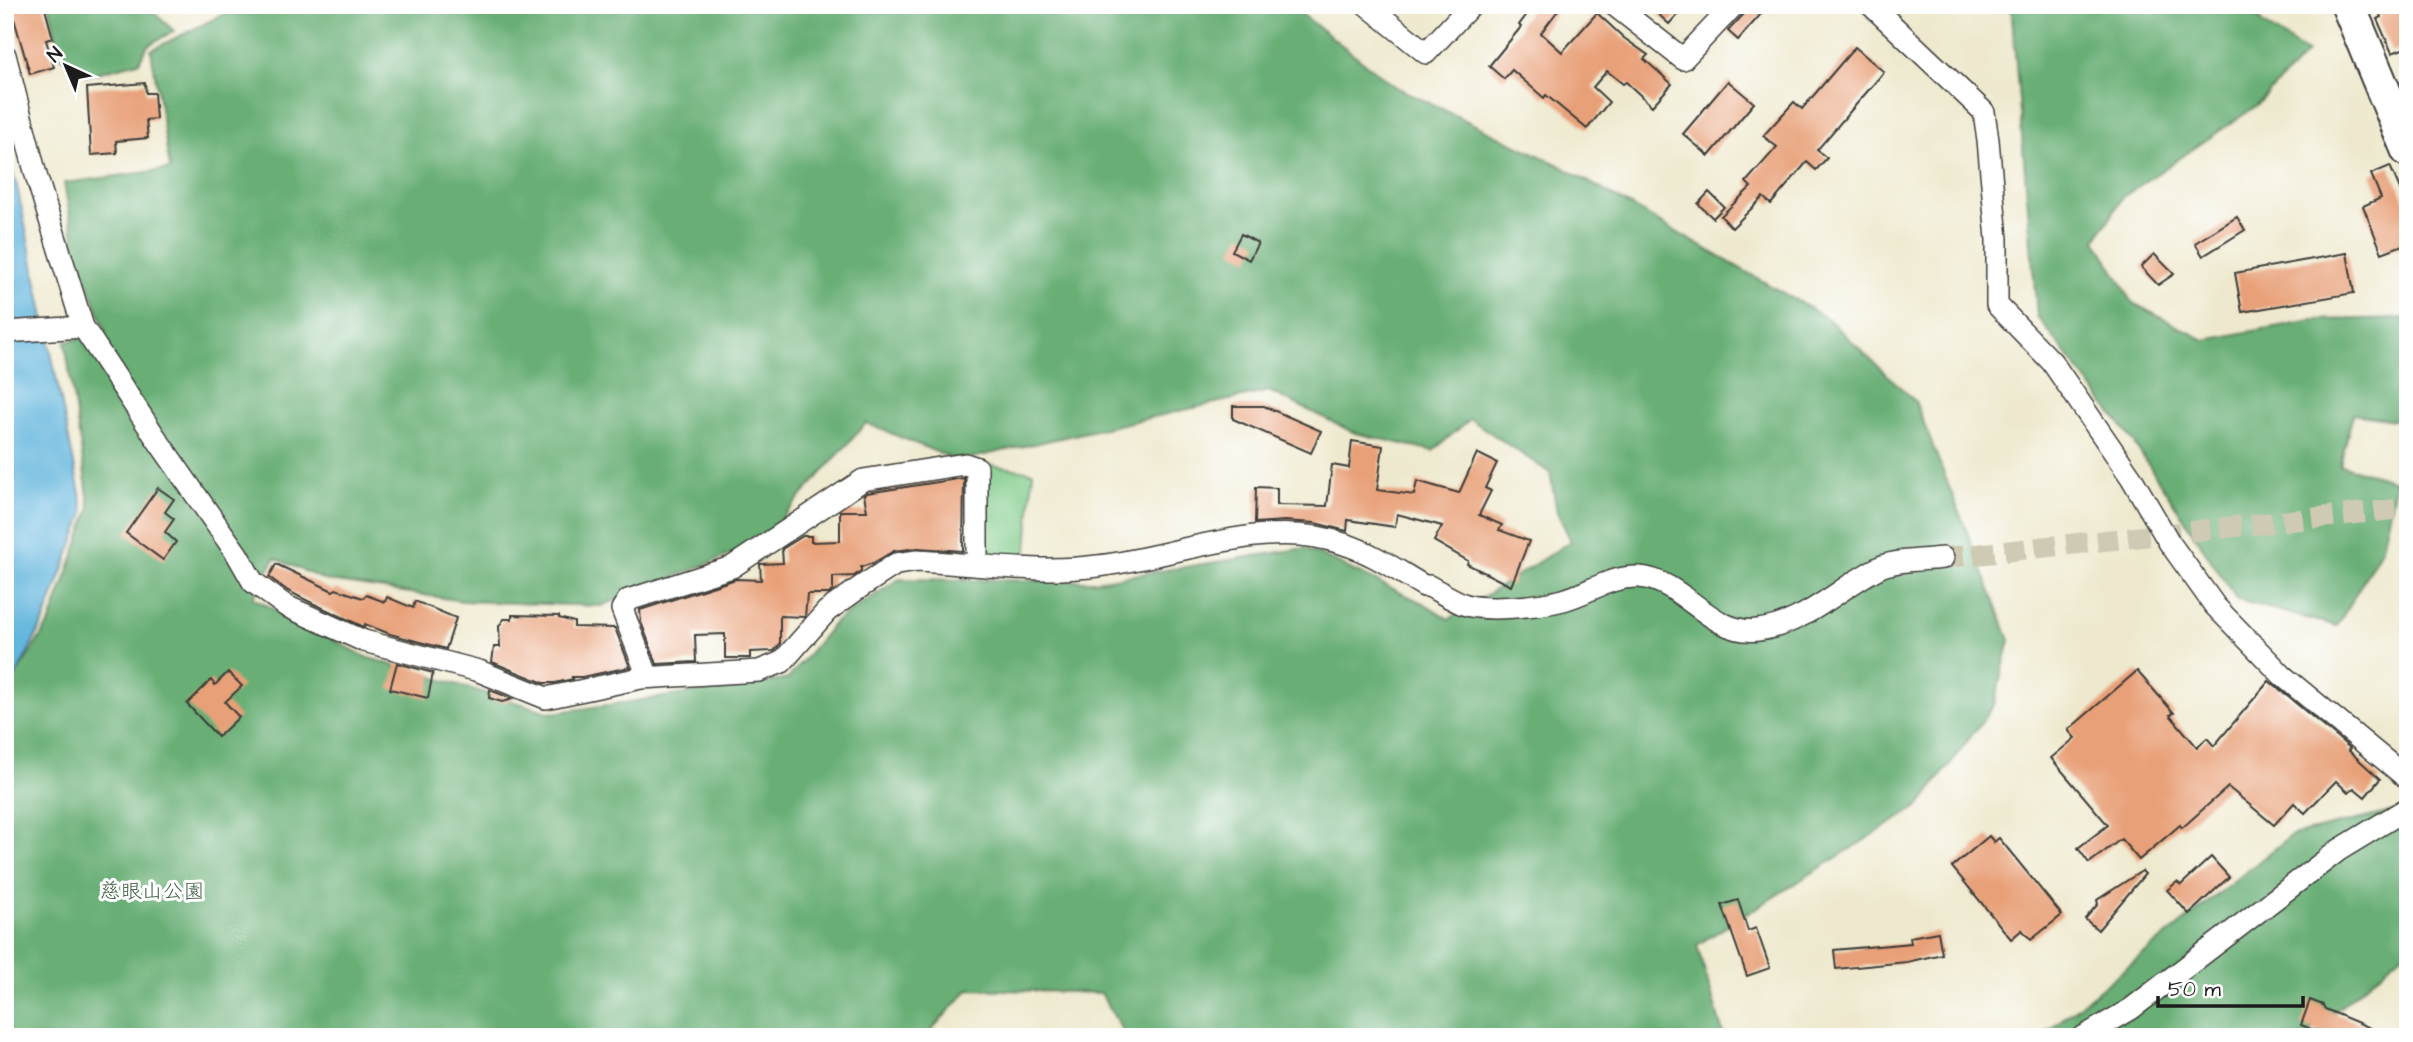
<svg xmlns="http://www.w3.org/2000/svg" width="2413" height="1042" viewBox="0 0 2413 1042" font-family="'Architects Daughter','Klee One',sans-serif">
<rect width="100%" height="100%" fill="#fff"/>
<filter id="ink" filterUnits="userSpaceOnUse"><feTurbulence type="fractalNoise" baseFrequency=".0143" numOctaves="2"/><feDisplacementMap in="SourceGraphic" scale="14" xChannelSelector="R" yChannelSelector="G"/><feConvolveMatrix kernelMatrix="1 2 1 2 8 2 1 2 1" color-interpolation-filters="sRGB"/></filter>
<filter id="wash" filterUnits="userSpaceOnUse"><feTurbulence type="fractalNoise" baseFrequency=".00686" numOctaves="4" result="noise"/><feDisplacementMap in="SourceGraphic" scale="28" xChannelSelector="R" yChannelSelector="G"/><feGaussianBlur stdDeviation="1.57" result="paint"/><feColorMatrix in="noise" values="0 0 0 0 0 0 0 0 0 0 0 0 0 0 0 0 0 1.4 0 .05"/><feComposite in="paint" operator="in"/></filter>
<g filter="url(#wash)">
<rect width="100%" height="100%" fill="#eee9ce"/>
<polygon fill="#7fca88" stroke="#4e7352" stroke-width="2" points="980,463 1033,472 1026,564 1002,557 977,545"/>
<g fill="#67ae74" stroke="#426548" stroke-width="2" fill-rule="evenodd">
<polygon points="49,5 146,5 174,31 148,45 139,62 86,76 61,57"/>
<path d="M 223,5 L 1290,5 L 1396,87 L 1559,165 L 1827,318 L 1915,401 L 2010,640 L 1994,705 L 1919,806 L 1697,945 L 1724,1037 L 1126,1037 L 1101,993 L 969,989 L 925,1037 L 5,1037 L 5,706 L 8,687 L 50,622 L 90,509 L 65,342 L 106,332 L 76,250 L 64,183 L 170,169 L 151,50 L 226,13 ZM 1269,391 L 1355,433 L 1433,451 L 1470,419 L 1550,473 L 1557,512 L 1571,541 L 1449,619 L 1425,604 L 1305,548 L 1095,581 L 899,579 L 835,622 L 788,679 L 552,713 L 366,657 L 253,598 L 275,558 L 324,580 L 463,601 L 601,606 L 760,543 L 866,423 L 958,461 Z"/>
<polygon points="2011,5 2252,5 2262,23 2307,53 2256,106 2123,197 2096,240 2133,303 2204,340 2312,320 2408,318 2408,422 2353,414 2340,465 2396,481 2382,548 2337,626 2237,600 2132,440 2037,316"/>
<polygon points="2391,812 2408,821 2408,949 2305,1037 2040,1037 2292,835"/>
</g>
<polygon fill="#62b5dd" stroke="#3f687c" stroke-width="2" points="5,149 17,186 84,513 44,621 5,697"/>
<g id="blocks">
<g fill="#e8a078">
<polygon points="10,5 44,5 53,38 46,40 54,67 30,74"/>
<polygon points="1534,5 1562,5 1541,33 1562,52 1597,13 1624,38 1648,55 1644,59 1672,84 1652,106 1626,82 1623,84 1607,71 1593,87 1609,102 1587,129 1546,95 1544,98 1512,70 1504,79 1489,66 1521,27 1519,25"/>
<polygon points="1664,5 1686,5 1669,24 1657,13"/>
<polygon points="1747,5 1769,5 1738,40 1728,31 1744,14"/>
<polygon points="2377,5 2408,5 2408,47 2392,53 2377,19 2381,17"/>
<polygon points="1855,47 1884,72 1817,150 1827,158 1816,170 1807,162 1771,204 1763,197 1732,228 1721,216 1751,187 1746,182 1777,147 1763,136 1794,102 1802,109"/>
<polygon points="1728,81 1754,103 1709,156 1683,134"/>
<polygon points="145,83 146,93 154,93 156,119 146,120 148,138 116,141 117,153 91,155 87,88"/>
<polygon points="2390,166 2408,207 2408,243 2382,253 2363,206 2381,198 2371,174"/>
<polygon points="1709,192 1724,207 1713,218 1698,204"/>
<polygon points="2237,217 2245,230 2203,256 2195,243"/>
<polygon points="1241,234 1258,243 1249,260 1232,251"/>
<polygon points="2347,253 2354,293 2242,312 2235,273"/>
<polygon points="2154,254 2174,274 2158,285 2141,267"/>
<polygon points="1233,406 1264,406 1321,431 1311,453 1233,419"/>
<polygon points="1352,441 1383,446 1377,490 1414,495 1417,481 1459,493 1477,453 1497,463 1485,488 1491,491 1479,515 1502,525 1499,530 1529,541 1511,586 1467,564 1468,561 1434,541 1442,526 1397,514 1395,527 1348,520 1347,531 1315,523 1285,521 1255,523 1256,487 1277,488 1277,505 1327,506 1332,465 1349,468"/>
<polygon points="964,478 963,551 918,548 894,551 873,563 861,567 861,571 854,576 833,577 833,590 829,594 807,594 805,617 780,616 780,644 774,651 750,652 750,658 725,658 725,634 695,635 696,662 657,664 641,622 640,610 736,579 761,580 760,564 783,563 782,549 803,536 811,536 811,542 840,541 840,511 867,511 864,495 867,493"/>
<polygon points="158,488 174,499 165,512 174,519 165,532 176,542 163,560 126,533"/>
<polygon points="276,564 333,591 336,589 363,598 366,595 385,602 387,597 413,608 415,601 456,618 446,649 390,634 365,624 364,627 312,603 288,591 269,577"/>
<polygon points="512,615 559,616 559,618 574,622 574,627 615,628 630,667 582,677 572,677 573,679 555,683 544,683 492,662 494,647 500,647 499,626 504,619 512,619"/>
<polygon points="397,663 433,673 428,698 390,689"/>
<polygon points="2137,671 2174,713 2170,715 2197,747 2207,738 2214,746 2269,681 2350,748 2348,750 2380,779 2365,797 2354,788 2348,792 2336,781 2305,813 2294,803 2274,825 2228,787 2182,828 2180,825 2139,860 2121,839 2089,863 2078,848 2108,825 2051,758 2075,738 2068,730"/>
<polygon points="228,672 242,686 225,702 239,717 218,737 187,704 211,680 215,685"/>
<polygon points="490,690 513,699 502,702 489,698"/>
<polygon points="1989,836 1994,842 1999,838 2062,915 2031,940 2022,930 2011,939 1952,867"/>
<polygon points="2211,857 2229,877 2189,914 2167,890 2177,882 2181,885"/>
<polygon points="2142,871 2145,874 2098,930 2085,919 2098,904 2097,900"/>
<polygon points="1738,900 1748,931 1756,928 1770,968 1747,976 1722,905"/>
<polygon points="1938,932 1942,954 1907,962 1836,969 1834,950 1911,943 1910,937"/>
<polygon points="2310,1000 2323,1005 2325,1009 2392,1037 2317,1037 2319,1032 2301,1025"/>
</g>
</g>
</g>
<g filter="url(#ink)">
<use href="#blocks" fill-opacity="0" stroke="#3c3b37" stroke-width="2"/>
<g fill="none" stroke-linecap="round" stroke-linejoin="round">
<polyline stroke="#cecab3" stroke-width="21" stroke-dasharray="21 10" stroke-linecap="butt" points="1943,558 2408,508"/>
<g stroke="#3c3b37" stroke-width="24">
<g id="minor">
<polyline points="1367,5 1426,53 1471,5"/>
<polyline points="1614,5 1683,59 1734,5"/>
<polyline points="1871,5 1984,112 1988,140 1997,239 1997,305 2052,362 2131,477 2169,542 2215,606 2283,676 2408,779"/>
<path d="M 5,55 L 36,175 L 83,327 L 156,438 L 237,554 L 253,582 L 286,606 L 364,641 L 479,671 L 546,698 L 641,678 L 759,671 L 782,662 L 827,611 L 862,586 L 896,564 L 917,561 C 977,564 1039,574 1098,566 C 1176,557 1267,516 1344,544 C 1373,553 1398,571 1424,586 L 1429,586 C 1440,592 1451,599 1463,604 C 1484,612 1540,606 1563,600 C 1589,593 1610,576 1639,577 C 1684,580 1710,636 1758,630 C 1804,625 1840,587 1880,567 C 1895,560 1926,560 1943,558"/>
<polyline points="5,332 83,327"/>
<polyline points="648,677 622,609 628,600 732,567 863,480 965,464 977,468 977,565"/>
<polyline points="2083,1037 2131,1009 2339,850 2408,808"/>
</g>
</g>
<g stroke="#3c3b37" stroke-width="37">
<polyline id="primary" points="2348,5 2408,150"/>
</g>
<use href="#minor" stroke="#fff" stroke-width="21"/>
<use href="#primary" stroke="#fff" stroke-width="33"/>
</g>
</g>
<g text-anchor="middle" stroke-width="6" stroke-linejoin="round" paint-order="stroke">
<g font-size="21" fill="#446247" stroke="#fff">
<text x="152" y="898">慈眼山公園</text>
</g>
</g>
<rect width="2413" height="1042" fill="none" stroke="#fff" stroke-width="28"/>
<g transform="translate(66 66) rotate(316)" stroke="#ffffff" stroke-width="5" paint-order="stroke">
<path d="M0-5L12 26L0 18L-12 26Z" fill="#1c1c1c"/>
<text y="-10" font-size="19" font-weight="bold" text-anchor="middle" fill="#1c1c1c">N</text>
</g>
<path d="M2158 996v10h145v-10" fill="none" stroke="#1c1c1c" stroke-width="3.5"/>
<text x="2168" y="996" font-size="21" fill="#1c1c1c" stroke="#ffffff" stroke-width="5" paint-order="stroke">50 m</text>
</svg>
